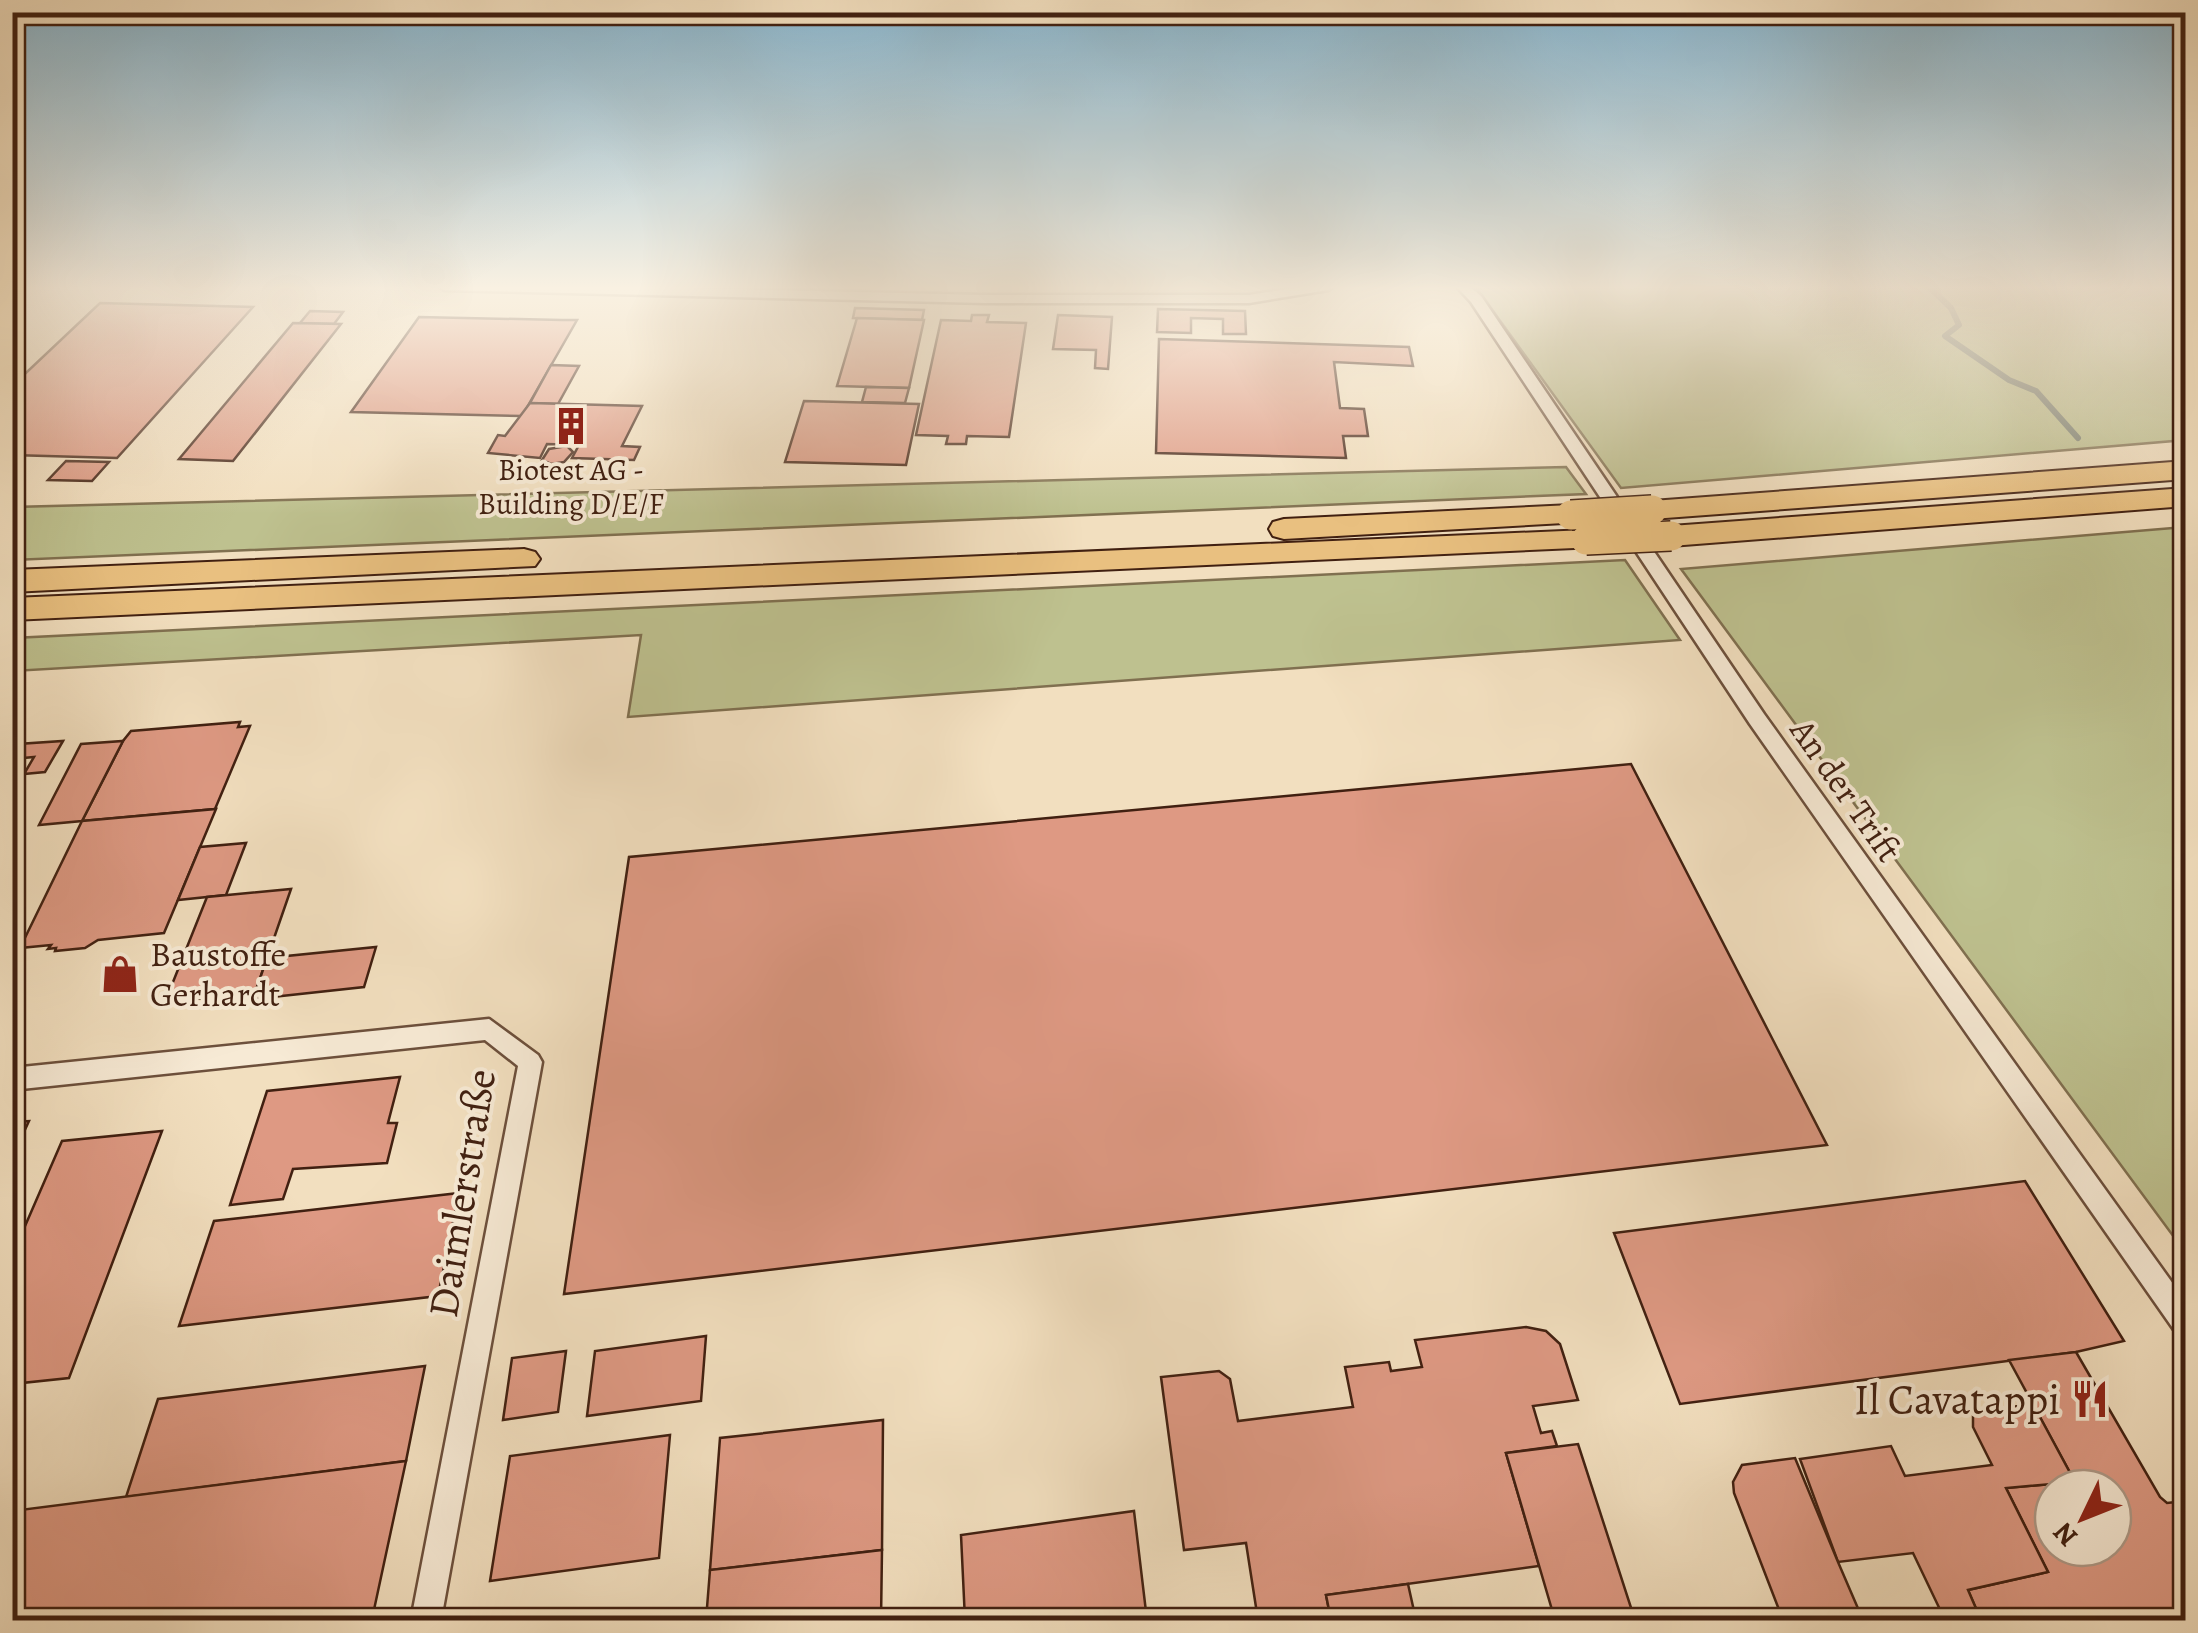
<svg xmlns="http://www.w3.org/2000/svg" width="2198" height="1633" viewBox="0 0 2198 1633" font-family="Alegreya,serif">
<rect width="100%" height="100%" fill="#f2dfbf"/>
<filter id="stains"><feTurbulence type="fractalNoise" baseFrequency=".002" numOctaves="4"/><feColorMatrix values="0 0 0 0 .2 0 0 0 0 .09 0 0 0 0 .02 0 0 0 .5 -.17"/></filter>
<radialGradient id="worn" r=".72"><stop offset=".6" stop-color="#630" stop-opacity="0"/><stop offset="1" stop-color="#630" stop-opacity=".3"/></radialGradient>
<g fill="#bec18f" stroke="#807050" stroke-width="2.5">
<polygon points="1475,286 2185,286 2185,440 1621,488"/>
<polygon points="1566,467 1586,494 13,560 13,507"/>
<polygon points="2185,527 2186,527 2185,1252 1681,569"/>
<polygon points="1625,560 1680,640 628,717 641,635 13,671 13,638"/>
</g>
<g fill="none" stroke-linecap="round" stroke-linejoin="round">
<g stroke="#777e71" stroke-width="6">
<polyline points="1928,286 1951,308 1959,325 1945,336 2009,380 2036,391 2078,438"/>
<polyline points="2186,595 2179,605 2186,613"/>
</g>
</g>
<g fill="#de9983" stroke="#412011" stroke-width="2.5" fill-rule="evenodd">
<polygon points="100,303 253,307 117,458 12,455 12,386"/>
<polygon points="855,308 924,310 922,320 853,318"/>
<polygon points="1158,309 1245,311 1246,334 1223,334 1223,319 1191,318 1191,333 1157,332"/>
<polygon points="310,311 343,312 334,324 300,323"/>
<polygon points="972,315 989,315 987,322 1026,323 1009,437 967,436 966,444 946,444 948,436 916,435 941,320 971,321"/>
<polygon points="1058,315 1112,317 1108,369 1095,368 1096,350 1053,349"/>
<polygon points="419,317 562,320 577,320 522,416 351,412"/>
<polygon points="857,318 924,320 909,388 837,386"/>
<polygon points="293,323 341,324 233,461 179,459"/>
<polygon points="1159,339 1409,347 1413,366 1334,362 1340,408 1364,409 1368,436 1343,436 1346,458 1156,453"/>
<polygon points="551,365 579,366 558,404 530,403"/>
<polygon points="866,387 909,388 905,403 862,402"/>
<polygon points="804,401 919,404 906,465 785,462"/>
<polygon points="530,403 642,406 622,446 640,447 634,460 572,458 579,445 547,444 540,458 488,453 498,435 505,436"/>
<polygon points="567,446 573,452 564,462 551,464 542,460 549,449"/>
<polygon points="66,461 109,462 92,481 48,480"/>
<polygon points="240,722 238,727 250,726 215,809 82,821 123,741 131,731"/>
<polygon points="63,741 45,772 24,774 34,757 12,759 18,744"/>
<polygon points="123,741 82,821 39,825 81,744"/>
<polygon points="1631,764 1827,1145 564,1294 629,857"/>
<polygon points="216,809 164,933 98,940 85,948 55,951 56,948 48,949 51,945 20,948 82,821"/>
<polygon points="246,843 226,895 178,900 200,847"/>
<polygon points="291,889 255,993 165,1002 207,897"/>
<polygon points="376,947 364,987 253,999 267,958"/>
<polygon points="400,1077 388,1123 397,1123 387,1163 293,1169 283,1199 230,1205 267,1091"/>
<polygon points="29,1121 12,1158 12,1122"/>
<polygon points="162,1131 69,1378 12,1384 12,1256 62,1141"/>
<polygon points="2025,1181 2124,1341 2076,1352 1680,1404 1614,1233"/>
<polygon points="459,1193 438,1296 179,1326 214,1221"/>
<polygon points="1526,1327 1546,1331 1560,1344 1578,1400 1533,1406 1541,1433 1552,1431 1557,1446 1506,1453 1539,1566 1326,1595 1331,1620 1258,1620 1246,1543 1184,1550 1161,1377 1219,1371 1230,1379 1238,1421 1353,1407 1345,1367 1389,1362 1391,1371 1422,1367 1415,1340"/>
<polygon points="706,1336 701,1401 587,1416 595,1351"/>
<polygon points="566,1351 558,1412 503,1420 512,1358"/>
<path d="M 2076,1352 L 2160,1497 L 2167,1503 L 2186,1501 L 2186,1620 L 1981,1620 L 1968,1590 L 2048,1572 L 2006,1488 L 2075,1482 L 2009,1360 ZM 2053,1488 L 2113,1488 L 2113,1548 L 2053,1548 Z"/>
<polygon points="425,1366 406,1461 126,1497 158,1399"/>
<polygon points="2033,1404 2075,1482 2006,1488 2048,1572 1968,1590 1981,1620 1945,1620 1913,1553 1838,1562 1800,1459 1891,1446 1905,1476 1992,1465 1973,1427 1973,1412"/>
<polygon points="883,1420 882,1550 710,1570 720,1438"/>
<polygon points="670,1435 659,1558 490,1581 510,1456"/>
<polygon points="1578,1444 1635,1620 1555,1620 1506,1453"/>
<polygon points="1795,1458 1838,1562 1863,1620 1783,1620 1734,1493 1733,1482 1742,1465"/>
<polygon points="406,1461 372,1619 12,1620 12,1511"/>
<polygon points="1134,1511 1147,1620 965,1620 961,1535"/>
<polygon points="882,1550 881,1620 706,1620 710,1570"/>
<polygon points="1408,1584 1416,1620 1331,1620 1326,1595"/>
</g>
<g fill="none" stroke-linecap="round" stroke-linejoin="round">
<g stroke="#6d503c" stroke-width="5">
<g id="minor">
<polygon points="438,286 600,286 986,295 1249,295 1305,286 1335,286 1328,290 1249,303 986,303 444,290"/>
<polygon points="1456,286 1469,286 1481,296 1764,714 2186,1302 2186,1338 2177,1334 1750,724 1471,302"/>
<polygon points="489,1019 538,1055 542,1062 441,1620 411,1620 518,1066 485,1040 12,1090 12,1068"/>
</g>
</g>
<g stroke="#412011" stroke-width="4">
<g id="motorway">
<polygon points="2186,461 2186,479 1652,519 1641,517 1637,510 1641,503 1652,501"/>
<polygon points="2186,488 2186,506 1671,546 1660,543 1656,536 1660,529 1671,526"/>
<polygon points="1571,505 1582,508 1586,515 1582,522 1284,539 1273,536 1269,529 1273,522 1284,519"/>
<polygon points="1586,530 1597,533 1601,540 1597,547 12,620 12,598"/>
<polygon points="524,549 535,552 540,559 535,566 12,592 12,570"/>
</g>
</g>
<use href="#minor" fill="#f7ead5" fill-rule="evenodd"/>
<use href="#motorway" fill="#e9c080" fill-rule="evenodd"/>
<g stroke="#412011" stroke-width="32" stroke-linecap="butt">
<g id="motorway-bridge">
<polyline points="1571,515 1652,510"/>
<polyline points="1586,540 1671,536"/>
</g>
</g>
<use href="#motorway-bridge" stroke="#e9c080" stroke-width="29"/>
</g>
<linearGradient id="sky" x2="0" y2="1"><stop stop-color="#89b8d2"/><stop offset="0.56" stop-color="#f9f1e2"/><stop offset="1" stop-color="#f9f1e2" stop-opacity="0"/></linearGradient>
<rect width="2198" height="514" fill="url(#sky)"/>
<defs>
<g id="building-bare" transform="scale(3)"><path d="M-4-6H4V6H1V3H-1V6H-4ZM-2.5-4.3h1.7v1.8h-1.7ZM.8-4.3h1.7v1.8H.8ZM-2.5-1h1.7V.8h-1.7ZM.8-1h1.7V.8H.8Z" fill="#8f2418" stroke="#f7ead5" stroke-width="2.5" paint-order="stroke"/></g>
<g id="shop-bare" transform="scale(3)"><path d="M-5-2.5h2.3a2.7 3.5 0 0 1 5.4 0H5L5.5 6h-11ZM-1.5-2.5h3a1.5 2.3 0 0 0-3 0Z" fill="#8f2418" stroke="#f7ead5" stroke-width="2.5" paint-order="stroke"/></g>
<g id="restaurant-bare" transform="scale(3)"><path d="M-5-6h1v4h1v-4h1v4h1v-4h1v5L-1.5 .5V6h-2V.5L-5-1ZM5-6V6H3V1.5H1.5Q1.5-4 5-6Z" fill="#8f2418" stroke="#f7ead5" stroke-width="2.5" paint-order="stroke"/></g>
</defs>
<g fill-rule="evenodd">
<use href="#building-bare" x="571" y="426"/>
<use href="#shop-bare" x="120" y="974"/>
<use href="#restaurant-bare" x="2090" y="1399"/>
</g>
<g text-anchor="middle" stroke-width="8" stroke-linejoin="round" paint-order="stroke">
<g font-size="30" fill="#412011" stroke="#f7ead5">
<text x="571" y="480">Biotest AG -<tspan x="571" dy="34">Building D/E/F</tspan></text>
</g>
<g font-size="35" fill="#412011" stroke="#f7ead5">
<text transform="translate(1846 790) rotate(55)" y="12">An der Trift</text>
</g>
<g font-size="35" fill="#412011" stroke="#f7ead5" text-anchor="start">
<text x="150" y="966">Baustoffe<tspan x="150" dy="40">Gerhardt</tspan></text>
</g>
<g font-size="42" fill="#412011" stroke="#f7ead5">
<text transform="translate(461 1193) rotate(-81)" y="15">Daimlerstraße</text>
</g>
<g font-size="42" fill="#412011" stroke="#f7ead5" text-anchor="end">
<text x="2060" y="1414">Il Cavatappi</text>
</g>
</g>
<rect width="2198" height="1633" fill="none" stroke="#f2dfbf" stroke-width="50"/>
<rect x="15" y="15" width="2168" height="1603" fill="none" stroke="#412011" stroke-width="5"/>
<rect x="25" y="25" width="2148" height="1583" fill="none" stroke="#412011" stroke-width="2.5"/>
<g transform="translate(2083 1518) rotate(227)"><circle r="48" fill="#f7ead5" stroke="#ae9987" stroke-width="2.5"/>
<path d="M0-8L18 38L0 25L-18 38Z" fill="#8f2418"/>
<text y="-15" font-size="28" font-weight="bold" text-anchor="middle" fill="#412011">N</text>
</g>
<rect width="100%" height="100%" filter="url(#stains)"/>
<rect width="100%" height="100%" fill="url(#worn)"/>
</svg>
